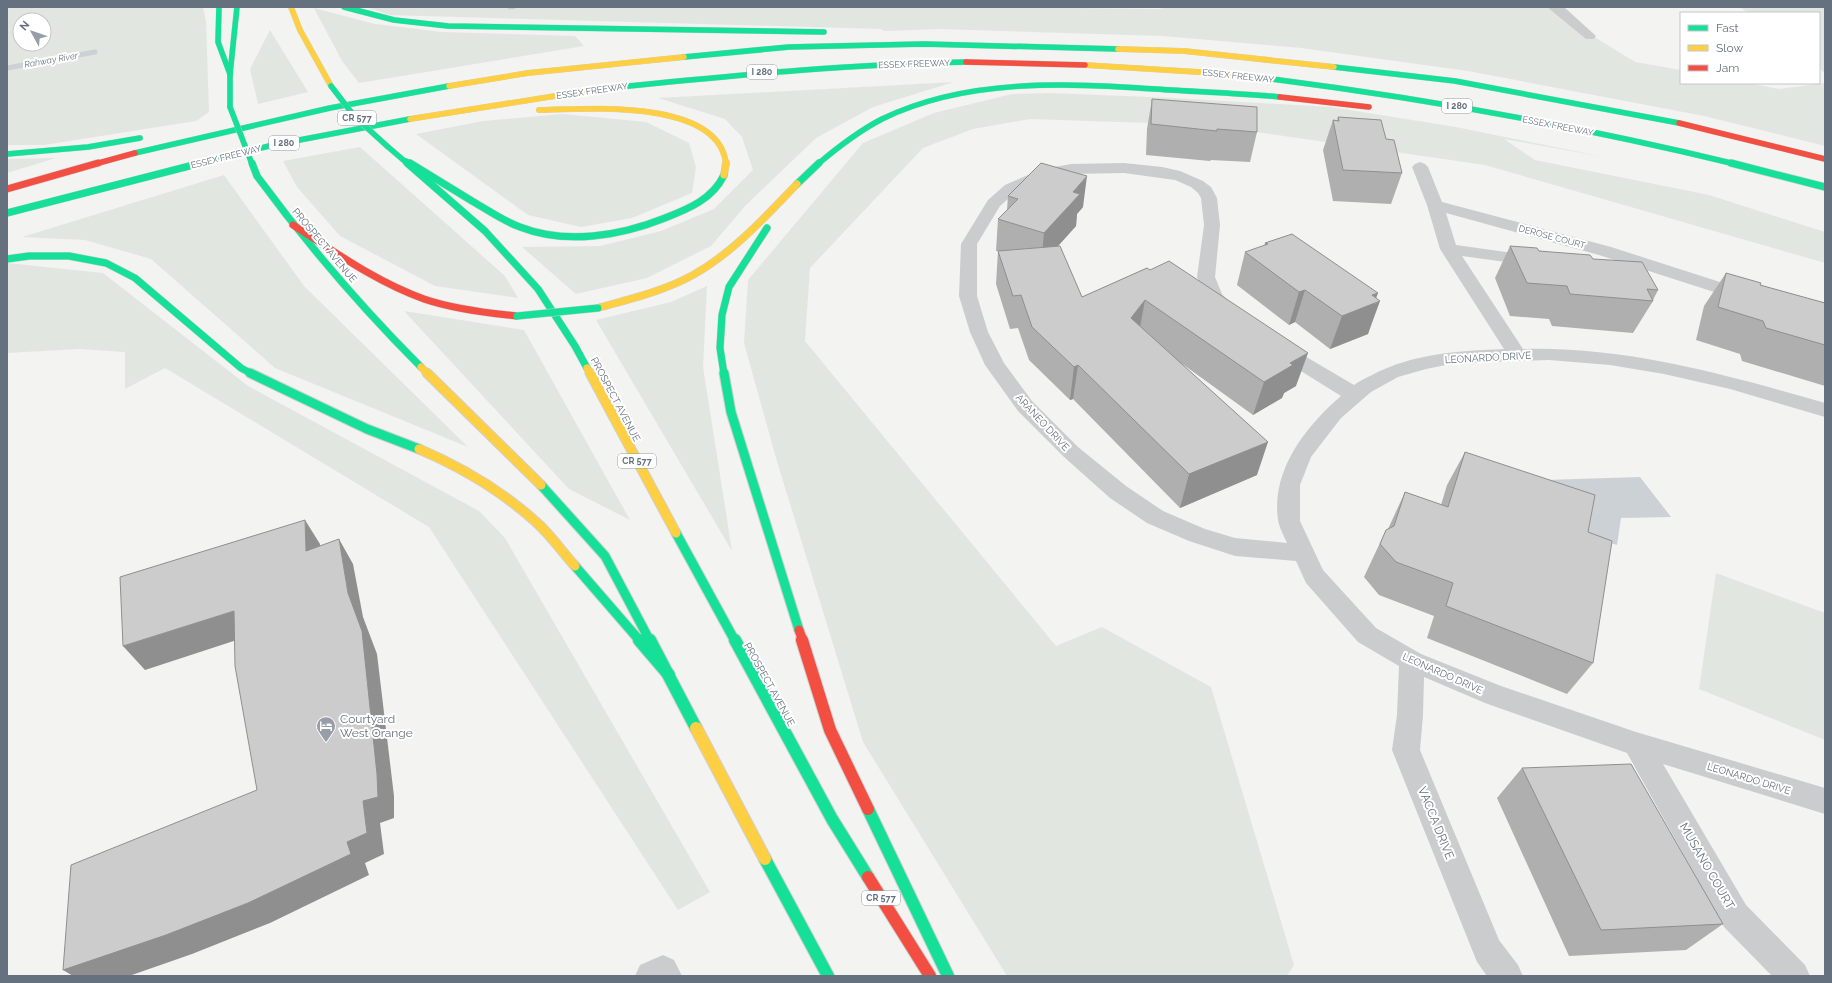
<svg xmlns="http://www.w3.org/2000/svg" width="1832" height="983" viewBox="0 0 1832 983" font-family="Raleway,sans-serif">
<rect width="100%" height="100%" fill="#f3f3f2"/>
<g fill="#e2e6e0" fill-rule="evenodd">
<path d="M 7,7 L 203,7 L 206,21 L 209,112 L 196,121 L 44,145 L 7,145 ZM 20,20 L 44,20 L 44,44 L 20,44 Z"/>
<polygon points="367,7 1003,7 1159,9 1168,7 1546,7 1635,62 1681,70 1681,83 1748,83 1779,89 1825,83 1825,146 1704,116 1468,71 1301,48 1163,36 940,29 884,31 881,29 389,15"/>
<polygon points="1740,7 1825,7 1825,73 1819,69 1819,13 1748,13"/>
<polygon points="314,8 375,24 442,32 575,36 584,46 359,83 342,61"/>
<polygon points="270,30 308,92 258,104 250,69"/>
<polygon points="954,82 873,107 816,138 746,205 711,246 647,278 576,294 522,247 600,246 661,231 714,209 753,170 742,137 725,119 658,98"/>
<polygon points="1051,93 1173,98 1331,107 1456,127 1604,157 1504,139 1535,160 1709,195 1825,232 1825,263 1485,165 1208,125 1030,119 973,129 923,148 810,268 805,341 1056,646 1102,627 1211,687 1294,965 1287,976 1007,976 863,742 776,458 744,343 748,280 863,143 934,113 1012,94"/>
<polygon points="563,114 646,122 689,143 696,167 692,193 632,218 581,227 528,215 416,134 483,121"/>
<polygon points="360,147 505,276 518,298 435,286 340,236 297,187 283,161"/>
<polygon points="56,158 7,173 7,159"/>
<polygon points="224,175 304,286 468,447 275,368 151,259 85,240 22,237"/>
<polygon points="7,263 103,273 248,386 479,511 505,538 710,892 678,910 429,527 165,368 125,389 125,352 80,349 7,353"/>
<polygon points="707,286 703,367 732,551 596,320 671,302"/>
<polygon points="404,311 524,330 630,520 569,489"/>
<polygon points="1716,573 1825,613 1825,740 1699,689"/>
</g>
<polygon fill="#cbd1d4" points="1640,477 1671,517 1621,518 1617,545 1574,531 1545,480"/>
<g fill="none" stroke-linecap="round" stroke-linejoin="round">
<g stroke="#cbd1d4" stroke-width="5">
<polyline points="510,7 513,7"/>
<polyline points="7,68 95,52"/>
</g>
<g stroke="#cfcfd0" stroke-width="6">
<g id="fast-far3">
<polyline points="219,7 218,42 230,74"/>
<polyline points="344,7 394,20 448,26 824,32"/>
<polyline points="684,57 789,47 924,44 1118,49"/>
<polyline points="1334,67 1455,81 1679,123"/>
<path d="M 1272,79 C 1428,99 1583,127 1735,164"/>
<path d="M 599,89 C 721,77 843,64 966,62"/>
<polyline points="230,107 230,74 237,7"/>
<polyline points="387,146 408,164"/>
<polyline points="135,153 330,108 449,86"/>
<polyline points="7,154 88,147 140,138"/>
<polyline points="406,161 411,164"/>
<polyline points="197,164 273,145 410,119"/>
<path d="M 818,164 C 838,147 859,131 882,119 C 966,78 1066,83 1156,89 C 1197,92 1239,93 1280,97"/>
</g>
</g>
<g stroke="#cfcfd0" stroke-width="8">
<g id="fast-far2">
<polyline points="407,163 485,231 538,289 575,346 587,368"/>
<path d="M 410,163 C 431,176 451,188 472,201 C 488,210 503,221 520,227 C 566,245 620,236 665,218 C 688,209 713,199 724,175"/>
<polyline points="1731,163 1825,187"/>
<path d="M 257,176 C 307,244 361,307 421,367"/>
<polyline points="797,184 819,163"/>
<polyline points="7,213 201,163"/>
<polyline points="7,259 29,256 69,256 106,263 135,278 241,368 252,374"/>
<polyline points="724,374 720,348 722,315 729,287 767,228"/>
</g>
</g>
<g stroke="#cfcfd0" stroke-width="11">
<g id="fast-far1">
<polyline points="250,373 367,429 419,449"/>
<polyline points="724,373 731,412 799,630"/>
<polyline points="541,485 605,556 650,641"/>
<polyline points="676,533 735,641"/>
<polyline points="575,566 640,641"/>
</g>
</g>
<g stroke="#cfcfd0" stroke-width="14">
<g id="fast">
<polyline points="639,640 669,675"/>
<polyline points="650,640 696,728"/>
<polyline points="735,640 832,819 868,877"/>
<polyline points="868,809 948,976"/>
<polyline points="765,859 828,976"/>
</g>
</g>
<g stroke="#cfcfd0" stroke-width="6">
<g id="slow-far3">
<polyline points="291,7 300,30 331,86"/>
<polyline points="1118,49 1184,51 1334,67"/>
<polyline points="1085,65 1231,74 1272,79"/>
<polyline points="449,86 528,73 684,57"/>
<path d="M 539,110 C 586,109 719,98 726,164"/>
<polyline points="410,119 599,89"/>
</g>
</g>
<g stroke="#cfcfd0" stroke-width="8">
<g id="slow-far2">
<polyline points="724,175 726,163"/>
<path d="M 598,308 C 630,299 664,291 693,275 C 734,252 765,217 797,184"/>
<polyline points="421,367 428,374"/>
<polyline points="587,368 590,374"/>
</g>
</g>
<g stroke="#cfcfd0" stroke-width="11">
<g id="slow-far1">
<polyline points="427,373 541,485"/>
<polyline points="590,373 676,533"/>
<path d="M 419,449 C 461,467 502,491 536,522 C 551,535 562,552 575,566"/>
</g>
</g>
<g stroke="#cfcfd0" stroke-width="14">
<polyline id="slow" points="696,728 765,859"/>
</g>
<g stroke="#cfcfd0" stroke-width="6">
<g id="jam-far3">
<polyline points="966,62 1085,65"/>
<polyline points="1280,97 1369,107"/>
<polyline points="1679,123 1825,159"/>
<polyline points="95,164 135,153"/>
</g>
</g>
<g stroke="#cfcfd0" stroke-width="8">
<g id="jam-far2">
<polyline points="7,189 98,163"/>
<path d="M 293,225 C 335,252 376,282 424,299 C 453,309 486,313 517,316"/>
</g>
</g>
<g stroke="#cfcfd0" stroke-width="11">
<polyline id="jam-far1" points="799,630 803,641"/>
</g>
<g stroke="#cfcfd0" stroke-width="14">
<g id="jam">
<polyline points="802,640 830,730 868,809"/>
<polyline points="868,877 930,976"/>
</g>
</g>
<g fill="#cbcccd" fill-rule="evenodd">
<polygon points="1547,7 1564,7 1596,36 1594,39 1586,39"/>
<path d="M 1420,162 L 1425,164 L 1428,167 L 1442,202 L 1611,247 L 1751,292 L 1754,296 L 1751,300 L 1745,301 L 1739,300 L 1599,255 L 1446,213 L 1456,245 L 1535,256 L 1541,257 L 1544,261 L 1541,265 L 1535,266 L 1462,256 L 1523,349 C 1626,346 1727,375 1825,403 L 1825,417 L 1730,389 L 1664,374 L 1610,365 L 1549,360 L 1456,363 L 1426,369 L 1398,377 L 1371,392 L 1341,418 L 1311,457 L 1300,485 L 1300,521 L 1323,570 L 1376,628 L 1421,654 L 1501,686 L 1636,732 L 1825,788 L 1825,814 L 1663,764 L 1746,905 L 1805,965 L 1810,976 L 1772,976 L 1724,927 L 1627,753 L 1485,703 L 1424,677 L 1423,715 L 1420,750 L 1499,940 L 1518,965 L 1523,976 L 1487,976 L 1477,962 L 1392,750 L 1397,715 L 1399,666 L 1358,642 L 1306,583 L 1296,561 L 1235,556 L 1189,541 L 1147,523 L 1110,498 L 1064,457 L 1018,411 L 985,365 L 970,332 L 959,296 L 961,244 L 988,200 L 1005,185 L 1039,170 L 1071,164 L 1124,163 L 1162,167 L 1180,171 L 1203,181 L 1211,187 L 1217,198 L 1220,225 L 1215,277 L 1222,294 L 1238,312 L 1235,316 L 1229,318 L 1223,316 L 1205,296 L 1197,277 L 1204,225 L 1201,198 L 1198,193 L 1191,187 L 1175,180 L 1124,173 L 1071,174 L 1048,177 L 1017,191 L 1000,206 L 977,244 L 977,296 L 988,332 L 1004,363 L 1032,401 L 1078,447 L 1126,486 L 1163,511 L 1205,529 L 1235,538 L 1287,543 C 1284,536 1279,527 1278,520 C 1271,470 1306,426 1341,396 L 1272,353 L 1269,349 L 1272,345 L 1279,343 L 1286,345 L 1354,385 C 1359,381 1366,378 1372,375 C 1414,353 1459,351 1504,349 L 1440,249 L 1427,205 L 1412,167 L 1415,164 Z"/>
<polygon points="663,955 674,960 682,976 635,976 640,965"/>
</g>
<use href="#fast-far3" stroke="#16e098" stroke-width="5.5"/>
<use href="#fast-far2" stroke="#16e098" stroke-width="7"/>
<use href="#fast-far1" stroke="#16e098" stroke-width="9"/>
<use href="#fast" stroke="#16e098" stroke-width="12"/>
<use href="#slow-far3" stroke="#ffcf43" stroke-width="5.5"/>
<use href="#slow-far2" stroke="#ffcf43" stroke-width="7"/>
<use href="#slow-far1" stroke="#ffcf43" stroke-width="9"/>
<use href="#slow" stroke="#ffcf43" stroke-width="12"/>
<use href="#jam-far3" stroke="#f24e42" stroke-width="5.5"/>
<use href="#jam-far2" stroke="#f24e42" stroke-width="7"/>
<use href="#jam-far1" stroke="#f24e42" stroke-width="9"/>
<use href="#jam" stroke="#f24e42" stroke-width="12"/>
<g stroke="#cfcfd0" stroke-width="6" stroke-linecap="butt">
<g id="fast-bridge-far1">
<polyline points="331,86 355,117 387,146"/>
<polyline points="230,107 252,164"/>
</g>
</g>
<g stroke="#cfcfd0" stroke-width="8" stroke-linecap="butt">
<g id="fast-bridge">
<polyline points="252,163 257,176"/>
<polyline points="517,316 598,308"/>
</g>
</g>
<use href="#fast-bridge-far1" stroke="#16e098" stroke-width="5.5"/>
<use href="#fast-bridge" stroke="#16e098" stroke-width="7"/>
</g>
<g fill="#afafb0">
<polygon points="1152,99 1257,132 1250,162 1211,160 1210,161 1146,155 1147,129"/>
<polygon points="1338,117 1386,139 1402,173 1391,204 1333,201 1323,150 1333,120 1337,121"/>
<polygon points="1008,196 1083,207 1077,214 1076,226 1058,246 1082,297 1147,268 1296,386 1284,393 1282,398 1253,415 1181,363 1257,475 1180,508 1073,399 1070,400 1029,360 1018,328 1010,329 996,284 998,251 996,251 998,219 1007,210"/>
<polygon points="1265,243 1376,298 1368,334 1330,349 1295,322 1289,325 1237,285 1245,252 1264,246"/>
<polygon points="1510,246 1593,259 1658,290 1653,300 1653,301 1633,333 1552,326 1549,319 1510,316 1495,278"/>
<polygon points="1726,273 1760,285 1825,303 1825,386 1742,361 1740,354 1696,340 1704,306"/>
<polygon points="1465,452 1588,532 1593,663 1567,694 1427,638 1434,616 1379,595 1364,577 1386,530 1388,529 1405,492 1441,505 1447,485"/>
<polygon points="1522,768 1723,924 1686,950 1569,956 1497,798"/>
</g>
<g fill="#8f8f90">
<polygon points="1087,176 1083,207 1077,214 1076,226 1041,265 1044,233 1073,192"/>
<polygon points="1305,290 1295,322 1289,325 1299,292"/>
<polygon points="1378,293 1374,304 1380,301 1368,334 1330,349 1342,316 1372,295"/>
<polygon points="1145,300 1139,333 1131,318"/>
<polygon points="1308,353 1296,386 1284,393 1282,398 1253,415 1264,382 1290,363"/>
<polygon points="1078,365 1073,399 1070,400 1074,367"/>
<polygon points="1268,442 1257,475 1180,508 1189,474"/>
<polygon points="305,520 320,544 322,575 306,551"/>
<polygon points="339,539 353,564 363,617 377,654 394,796 394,818 380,823 384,854 365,863 369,875 270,923 192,954 129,976 73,976 63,970 347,842 363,801 348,593"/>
<polygon points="234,611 252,635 145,670 123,646"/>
</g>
<g fill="#cccccd" stroke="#8f8f90">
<polygon points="1152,99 1257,107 1257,132 1217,129 1217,131 1151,124"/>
<polygon points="1338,117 1381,120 1386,139 1394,140 1402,173 1343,170 1333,120 1339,121"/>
<polygon points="1041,163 1087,176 1073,192 1080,194 1044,233 998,219 1018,199 1008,196"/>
<polygon points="1292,234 1378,293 1372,295 1380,301 1342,316 1305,290 1299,292 1245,252 1268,244 1265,243"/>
<polygon points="1060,246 1082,297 1147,268 1150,270 1169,261 1308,353 1290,363 1293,365 1264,382 1145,300 1131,318 1268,442 1189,474 1078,365 1074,367 1032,327 1021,295 1013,296 998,251"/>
<polygon points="1510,246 1537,248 1539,251 1590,255 1593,259 1642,262 1658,290 1647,289 1653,301 1570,294 1567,286 1527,283"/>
<polygon points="1726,273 1761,283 1760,285 1825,303 1825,345 1766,328 1763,321 1718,307"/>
<polygon points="1465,452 1595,495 1588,532 1612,541 1593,663 1446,606 1453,583 1396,562 1380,544 1386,530 1394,526 1405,492 1448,507"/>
<polygon points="305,520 306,551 339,539 348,593 362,631 377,774 378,797 363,801 367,833 347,842 351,854 248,903 166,935 63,970 71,865 257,790 235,666 234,611 123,646 120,577"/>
<polygon points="1631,764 1723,924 1601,930 1522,768"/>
</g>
<defs>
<g id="hotel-pin" transform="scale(1)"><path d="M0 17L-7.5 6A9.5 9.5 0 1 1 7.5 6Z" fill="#979ea7" stroke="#fff"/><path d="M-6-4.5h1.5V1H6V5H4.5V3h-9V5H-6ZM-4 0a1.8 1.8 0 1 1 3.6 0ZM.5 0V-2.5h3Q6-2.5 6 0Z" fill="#fff"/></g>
</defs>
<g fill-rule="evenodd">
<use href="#hotel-pin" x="326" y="726"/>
</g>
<g text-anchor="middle" stroke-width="4" stroke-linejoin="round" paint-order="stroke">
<g font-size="9" font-style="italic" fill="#677983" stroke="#fff">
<text transform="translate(51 60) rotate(-10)" y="3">Rahway River</text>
</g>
<g font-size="9" fill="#66717f" stroke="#fff">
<text transform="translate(914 64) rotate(-2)" y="3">ESSEX FREEWAY</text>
<text transform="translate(1238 76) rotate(6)" y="3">ESSEX FREEWAY</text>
<text transform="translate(592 91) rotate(-8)" y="3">ESSEX FREEWAY</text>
<text transform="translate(1558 126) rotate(11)" y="3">ESSEX FREEWAY</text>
<text transform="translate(226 157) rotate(-14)" y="3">ESSEX FREEWAY</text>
<text transform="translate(1552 237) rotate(15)" y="3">DEROSE COURT</text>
</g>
<g fill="#fff" stroke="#949ca5" stroke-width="1">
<rect x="747" y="65" width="30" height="14" rx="3"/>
<rect x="1442" y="99" width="30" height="14" rx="3"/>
<rect x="338" y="111" width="38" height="14" rx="3"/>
<rect x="269" y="136" width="30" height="14" rx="3"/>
<rect x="618" y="454" width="38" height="14" rx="3"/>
<rect x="862" y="891" width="38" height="14" rx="3"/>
</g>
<g font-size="9" font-weight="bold" fill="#66717f">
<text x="762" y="75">I 280</text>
<text x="1457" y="109">I 280</text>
<text x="357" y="121">CR 577</text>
<text x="284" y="146">I 280</text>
<text x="637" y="464">CR 577</text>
<text x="881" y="901">CR 577</text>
</g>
<g font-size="10" fill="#66717f" stroke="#fff">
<text transform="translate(325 245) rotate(50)" y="4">PROSPECT AVENUE</text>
<text transform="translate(1488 357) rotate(-3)" y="4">LEONARDO DRIVE</text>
<text transform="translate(616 399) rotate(62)" y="4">PROSPECT AVENUE</text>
<text transform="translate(1043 422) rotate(47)" y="4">ARANEO DRIVE</text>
<text transform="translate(1443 673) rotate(24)" y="4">LEONARDO DRIVE</text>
<text transform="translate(770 684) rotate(61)" y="4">PROSPECT AVENUE</text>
<text transform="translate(1749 778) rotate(17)" y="4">LEONARDO DRIVE</text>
</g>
<g font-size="12" fill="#66717f" stroke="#fff" text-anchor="start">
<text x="340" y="723">Courtyard<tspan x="340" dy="14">West Orange</tspan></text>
</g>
<g font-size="12" fill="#66717f" stroke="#fff">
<text transform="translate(1436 823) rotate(68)" y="4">VACCA DRIVE</text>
<text transform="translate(1707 866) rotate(60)" y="4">MUSANO COURT</text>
</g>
</g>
<rect width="1832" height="983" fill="none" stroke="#66717f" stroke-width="16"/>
<rect x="1680" y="12" width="140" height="72" fill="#ffffff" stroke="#c2c6cc"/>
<rect x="1688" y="25" width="20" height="6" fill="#16e098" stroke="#c2c6cc"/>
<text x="1716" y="32" font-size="12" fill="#66717f">Fast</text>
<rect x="1688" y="45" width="20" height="6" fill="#ffcf43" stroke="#c2c6cc"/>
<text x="1716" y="52" font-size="12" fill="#66717f">Slow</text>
<rect x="1688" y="65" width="20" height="6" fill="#f24e42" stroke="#c2c6cc"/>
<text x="1716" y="72" font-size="12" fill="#66717f">Jam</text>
<g transform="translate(32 32) rotate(310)"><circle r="19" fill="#ffffff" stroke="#c2c6cc"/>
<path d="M0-3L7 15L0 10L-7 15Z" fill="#979ea7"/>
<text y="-6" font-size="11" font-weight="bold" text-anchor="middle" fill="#66717f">N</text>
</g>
</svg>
